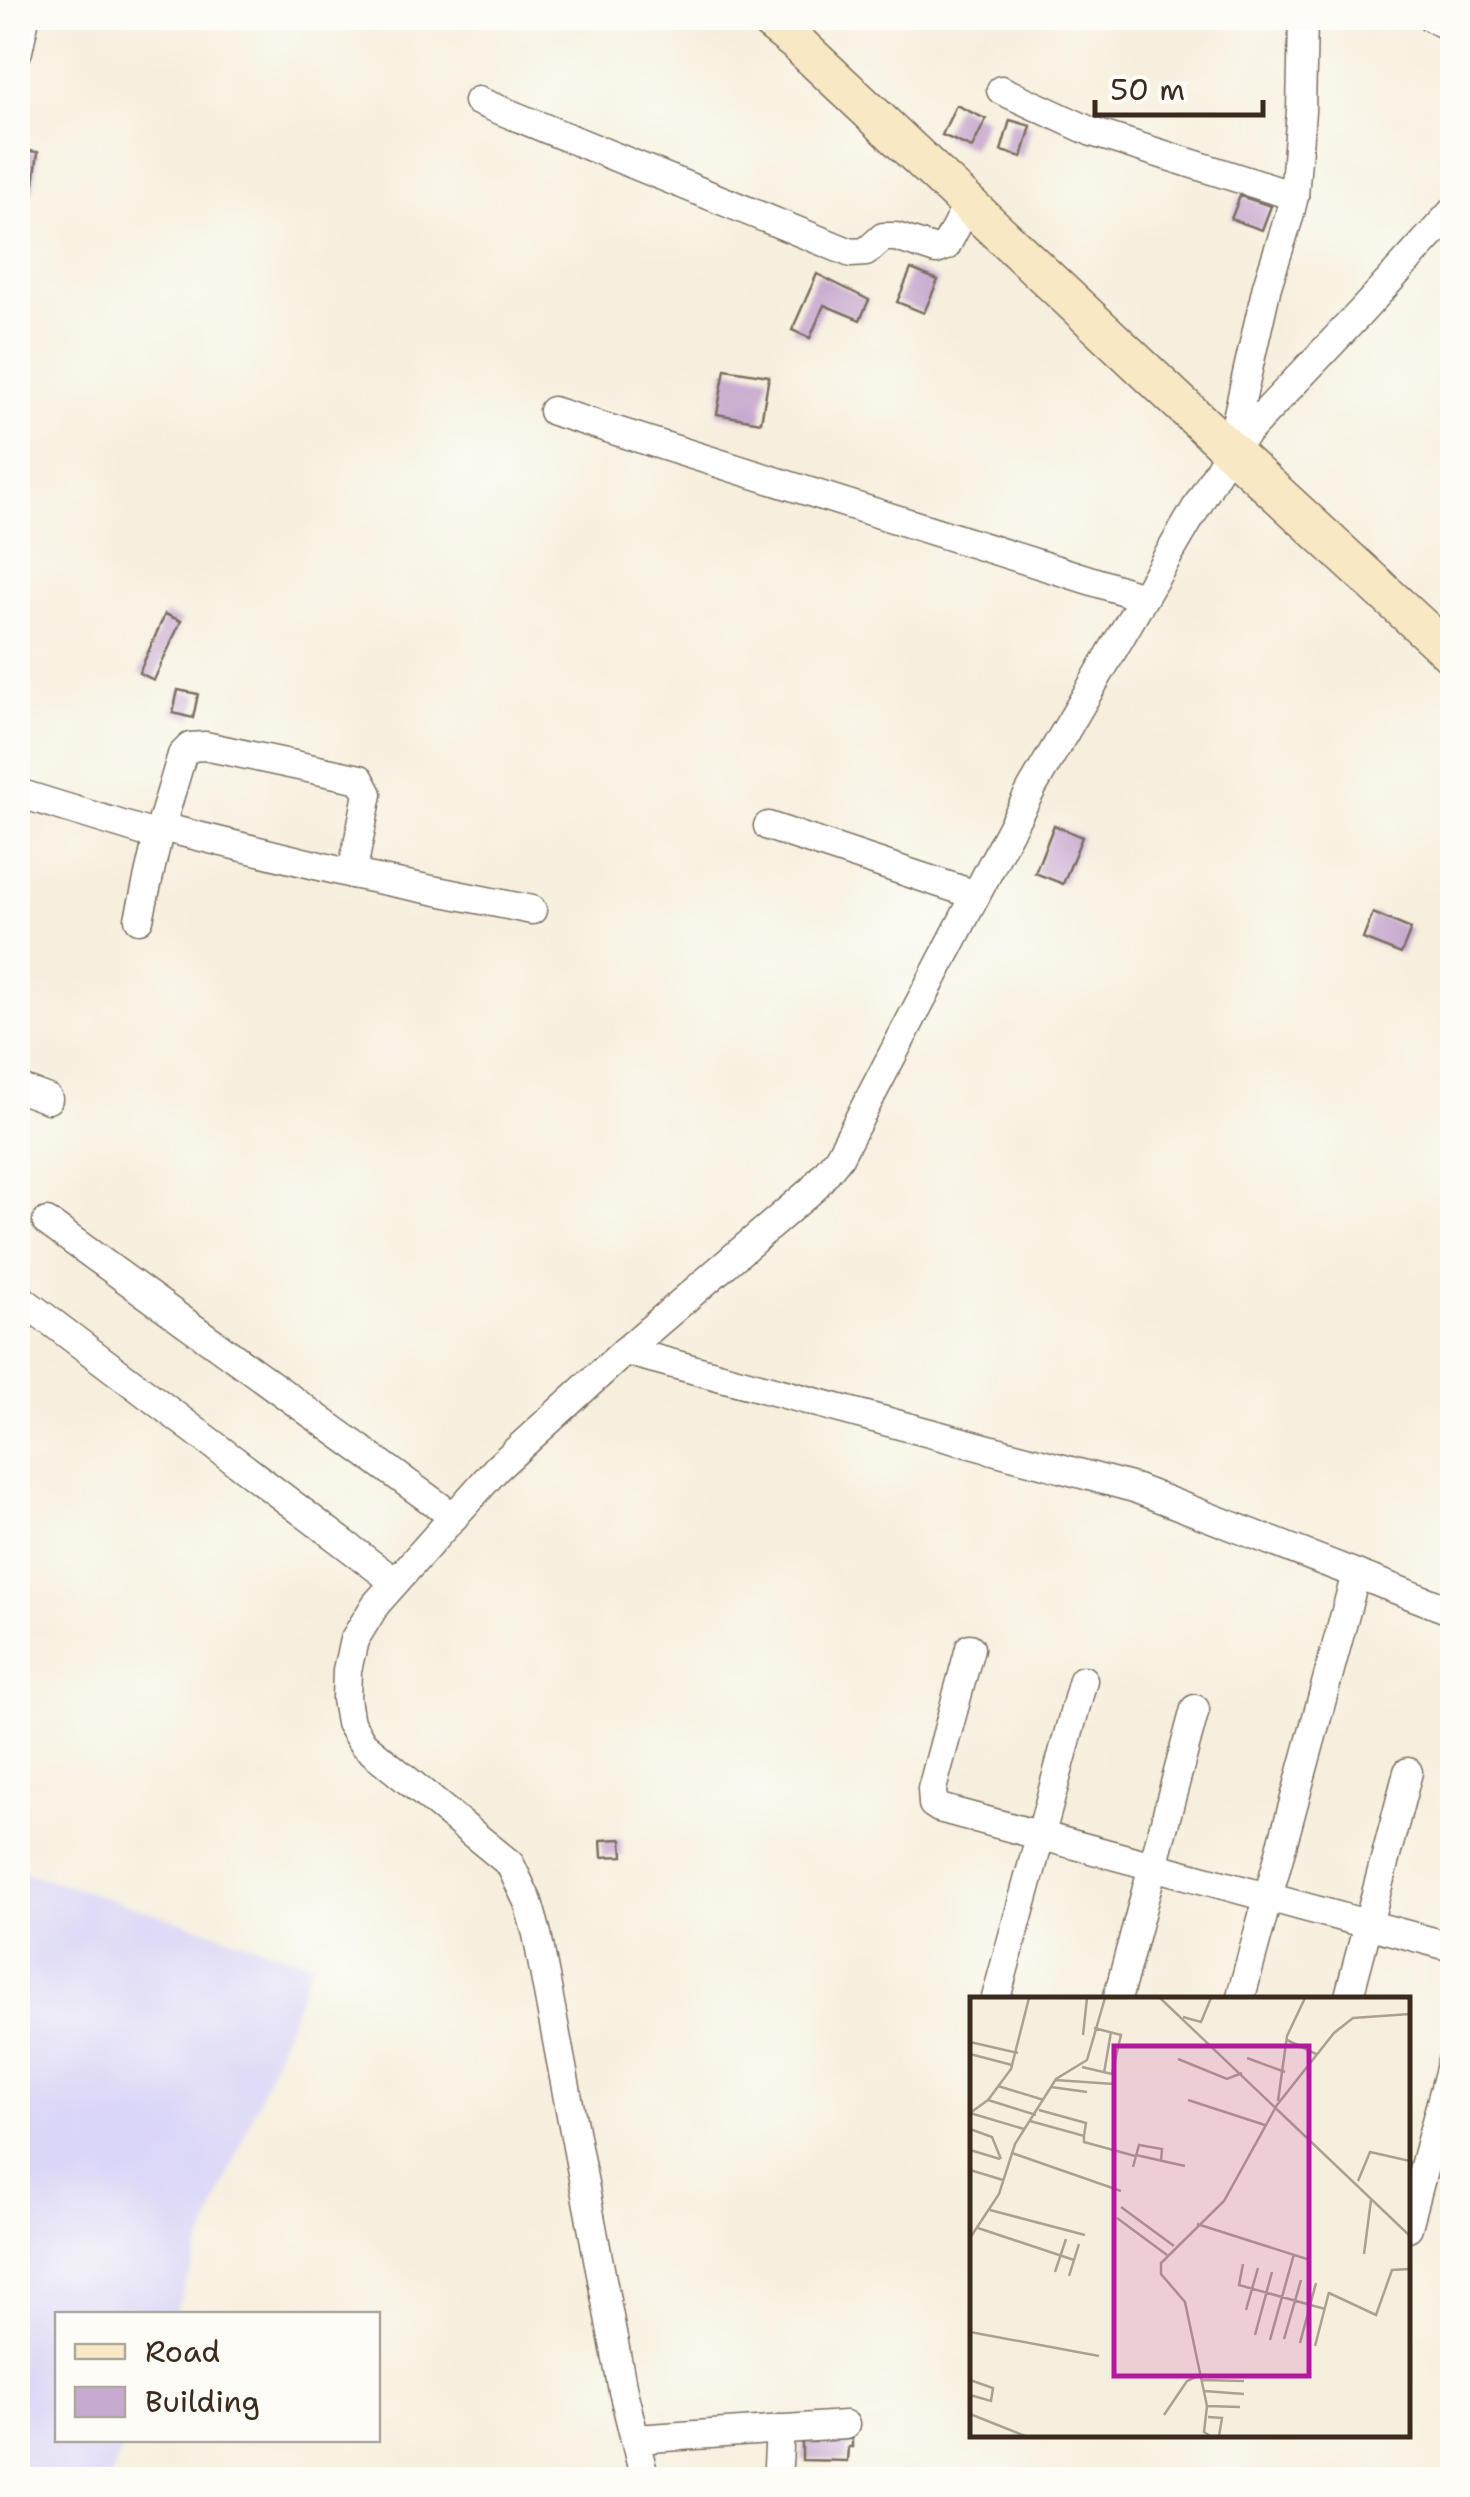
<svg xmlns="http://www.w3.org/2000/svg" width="1470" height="2497" viewBox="0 0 1470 2497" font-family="'Shantell Sans',sans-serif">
<rect width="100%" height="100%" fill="#fdfcf7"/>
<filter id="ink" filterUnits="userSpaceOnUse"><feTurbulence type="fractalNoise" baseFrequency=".01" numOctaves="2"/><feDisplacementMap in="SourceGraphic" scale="20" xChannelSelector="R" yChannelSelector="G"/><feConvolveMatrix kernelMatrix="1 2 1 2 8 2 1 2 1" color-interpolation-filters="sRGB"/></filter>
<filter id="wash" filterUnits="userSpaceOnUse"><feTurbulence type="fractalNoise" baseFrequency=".0048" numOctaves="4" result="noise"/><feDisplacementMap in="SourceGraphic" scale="40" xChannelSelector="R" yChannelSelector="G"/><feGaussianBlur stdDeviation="2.25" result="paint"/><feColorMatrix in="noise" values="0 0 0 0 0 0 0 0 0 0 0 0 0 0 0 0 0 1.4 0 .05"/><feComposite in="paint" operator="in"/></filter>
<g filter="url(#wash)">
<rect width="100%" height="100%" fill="#f6efdd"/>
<polygon fill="#dad6f7" points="18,1870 312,1963 174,2314 58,2314 58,2440 125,2440 110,2479 18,2479"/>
<g id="blocks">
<g fill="#c8a9cf">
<polygon points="956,105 986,119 972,148 942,135"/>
<polygon points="1010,120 1031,126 1022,157 1001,151"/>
<polygon points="20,150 38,152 33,191 18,189"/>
<polygon points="1240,196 1271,206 1262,230 1231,219"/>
<polygon points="911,269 938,280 924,313 897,302"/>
<polygon points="817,274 869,300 860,320 824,305 810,338 792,330"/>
<polygon points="725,369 769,376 761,422 717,414"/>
<polygon points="165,614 181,621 154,680 139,673"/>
<polygon points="178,690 198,694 193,718 173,713"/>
<polygon points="1054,825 1082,837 1063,884 1035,873"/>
<polygon points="1373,913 1411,929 1401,954 1363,939"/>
<polygon points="622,1839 623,1856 602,1857 601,1840"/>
<polygon points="815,2439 852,2439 852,2447 848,2447 847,2461 802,2460 802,2442 815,2442"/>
</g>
</g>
</g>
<g filter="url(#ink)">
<use href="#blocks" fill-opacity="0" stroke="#7c6f61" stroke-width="2.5"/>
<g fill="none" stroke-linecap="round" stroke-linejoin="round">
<g stroke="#7c6f61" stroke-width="31">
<g id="street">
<polyline points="1432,18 1452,28"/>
<polyline points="18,51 25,18"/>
<polyline points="1001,90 1092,132 1294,196"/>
<polyline points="478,101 851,253 866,252 883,237 896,237 936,250 946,246 968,204"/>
<polyline points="553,411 1143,597"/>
<polyline points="1230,449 1267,286 1289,217 1294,196 1301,111 1303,18"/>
<polyline points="18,793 158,836"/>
<polyline points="768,826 976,895"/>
<polyline points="161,827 352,874 532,910"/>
<polyline points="139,919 158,836 182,755 190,747 205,746 360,779 368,794 352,874"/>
<polyline points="18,1088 48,1099"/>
<polyline points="47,1222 454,1517"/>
<polyline points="21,1299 395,1582"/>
<polyline points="625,1351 1134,1488 1452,1611"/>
<polyline points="970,1648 932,1789 933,1804 939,1808 1452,1947"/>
<polyline points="996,1998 1083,1680"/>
<polyline points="1117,2000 1195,1709"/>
<polyline points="1240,2000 1356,1574"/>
<polyline points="1348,2000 1408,1772"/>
<polyline points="1408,2227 1452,2061"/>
<polyline points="635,2439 845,2425"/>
<polyline points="778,2465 780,2429"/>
<polyline points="645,2480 623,2391 537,1934 528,1902 510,1864 363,1744 350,1723 346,1699 347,1670 354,1640 376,1604 497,1468 625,1351 813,1189 839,1157 1032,788 1230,450 1361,312 1452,212"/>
</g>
</g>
<g stroke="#7c6f61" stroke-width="41">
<polyline id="secondary" points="766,18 796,42 1230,450 1452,655"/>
</g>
<use href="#street" stroke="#fff" stroke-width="28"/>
<use href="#secondary" stroke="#f8e8c3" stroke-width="38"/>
</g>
</g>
<g transform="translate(970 1997)">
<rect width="440" height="440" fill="#f6efdd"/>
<path fill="none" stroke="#aba091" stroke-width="2.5" d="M 190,1 L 440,239M 213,20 L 231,25 L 241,1M 113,38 L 117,1M 317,43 L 346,57M 0,45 L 48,56M 0,57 L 42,68M 277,61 L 315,75M 208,62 L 257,82 L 272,76M 112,70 L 142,77 L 151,38 L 124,31M 134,76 L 141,35M 85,83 L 144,87M 28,89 L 74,103M 81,90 L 117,95M 18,103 L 66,118M 218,103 L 295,128M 308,104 L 317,39 L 335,1M 0,116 L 18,103 L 41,72 L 59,1M 0,116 L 54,132M 60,124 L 114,139 L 116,126 L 69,113M 0,132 L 22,140 L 31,162M 114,139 L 114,145 L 165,159M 0,153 L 30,162M 42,156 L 151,194M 166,158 L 215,169M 163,170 L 169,148 L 192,152 L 191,164M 0,173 L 33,183M 388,184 L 400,155 L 440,164M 151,210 L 204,249M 20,213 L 115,238M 147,221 L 197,258M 227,227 L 340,263M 8,231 L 104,263M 0,241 L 29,197 L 45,147 L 86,82 L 117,63 L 135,1M 394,257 L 401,203M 273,267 L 269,288 L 355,312M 85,275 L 96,242M 99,279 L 109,247M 359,296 L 406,318 L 422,273 L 440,272M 276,313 L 288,271M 0,335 L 129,359M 285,338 L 302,275M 314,342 L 331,283M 300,343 L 324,257M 330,346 L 346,286M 345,349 L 359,295M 0,383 L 23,391 L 21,404 L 0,398M 231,383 L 274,384M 234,394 L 274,397M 237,409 L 270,410M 0,417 L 55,439M 194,418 L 217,384 L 230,378M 238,420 L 252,421 L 249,439M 240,439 L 234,435 L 237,409 L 215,305 L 191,277 L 191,266 L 254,204 L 307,108 L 364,36 L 383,21 L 440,17"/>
<path fill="#b5179e" fill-opacity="0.15" stroke="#b5179e" stroke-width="5" d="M 144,49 L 339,49 L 339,379 L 144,379 Z"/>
<rect width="440" height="440" fill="none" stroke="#3b2a1e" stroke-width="5"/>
</g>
<rect width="1470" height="2497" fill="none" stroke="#fdfcf7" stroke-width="60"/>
<rect x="55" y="2312" width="325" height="130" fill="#fdfcf7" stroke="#afa8a0" stroke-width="2.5"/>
<rect x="75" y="2344" width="50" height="15" fill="#f8e8c3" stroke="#afa8a0" stroke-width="2.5"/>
<text x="145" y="2362" font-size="30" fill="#3b2a1e">Road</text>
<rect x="75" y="2387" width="50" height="30" fill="#c8a9cf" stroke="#afa8a0" stroke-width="2.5"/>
<text x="145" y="2412" font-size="30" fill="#3b2a1e">Building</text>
<path d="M1095 100v15h168v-15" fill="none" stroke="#3b2a1e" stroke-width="5"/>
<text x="1110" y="100" font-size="30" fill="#3b2a1e" stroke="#fdfcf7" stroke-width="8" paint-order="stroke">50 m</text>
</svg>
